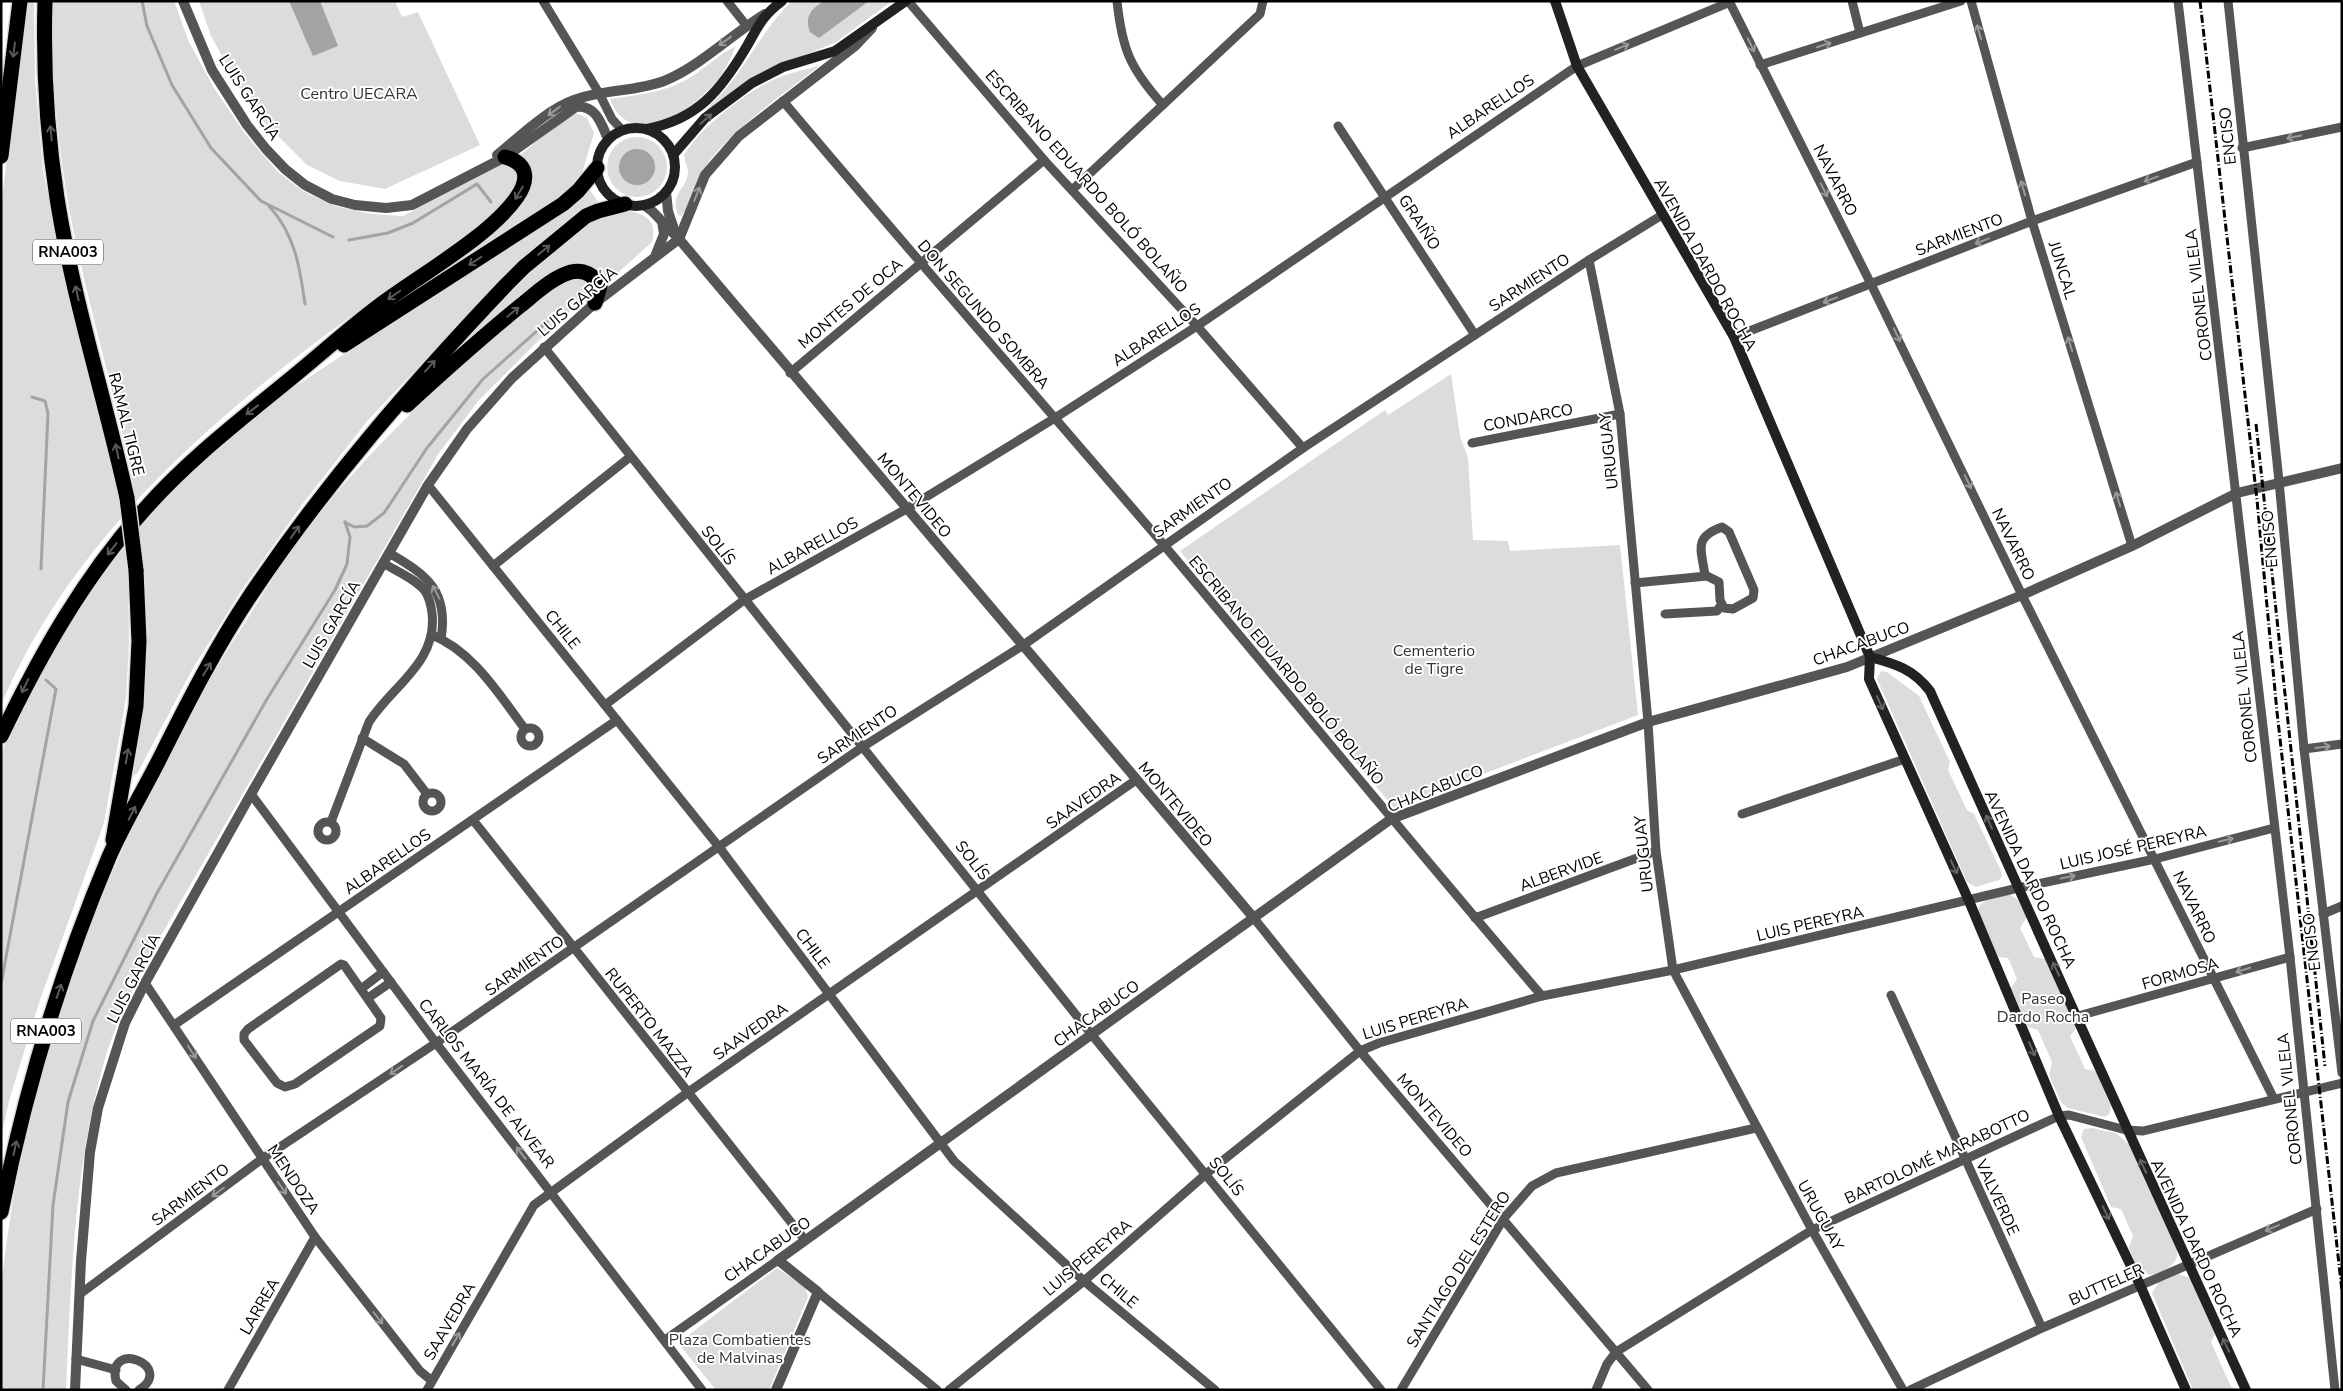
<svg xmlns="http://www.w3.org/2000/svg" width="2343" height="1391" viewBox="0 0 2343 1391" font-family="'Nunito Sans',sans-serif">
<rect width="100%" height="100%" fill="#fff"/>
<g fill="#dcdcdc">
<path d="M 26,1 L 34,1 L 35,80 L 43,170 L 61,261 L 120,504 L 134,488 C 118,405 93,324 76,242 C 65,193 59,145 55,96 C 53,65 50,32 52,1 L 174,1 L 189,42 L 214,88 L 246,135 L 278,172 L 303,191 L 335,206 L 372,214 L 403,216 L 498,165 L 510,162 L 522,177 C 516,186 510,197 502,205 C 483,226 448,256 422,266 C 256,381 83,513 1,705 L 1,207 Z"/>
<polygon points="199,1 395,1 402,17 418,12 480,145 385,189 340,181 307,165 251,109 211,36"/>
<path d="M 792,1 L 892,1 L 836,42 L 749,79 L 708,112 L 706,109 C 743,77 757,35 792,1 Z"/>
<path d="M 736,46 C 730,59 725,72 715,83 C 691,111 630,152 610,99 C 638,95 667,92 691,77 C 707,67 719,54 736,46 Z"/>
<path d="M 819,66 C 783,95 741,122 711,159 C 698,174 693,204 681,216 L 678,215 C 669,192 689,188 688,171 C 687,166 685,160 684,155 C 700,128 746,92 775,79 C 789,73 804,70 819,66 Z"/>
<polygon points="578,114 587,118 594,133 582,173 565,193 448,271 438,273 517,202 519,156 568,115"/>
<circle cx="637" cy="167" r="30"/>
<path d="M 587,186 L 599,203 L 584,208 L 508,273 L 368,420 L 301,506 L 241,591 L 192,670 L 137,774 L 133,776 C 149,690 151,622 139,535 L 126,552 L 128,573 L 129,642 L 126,699 L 104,823 L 40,1000 L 9,1101 L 1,1138 L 1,753 L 33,684 L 62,631 L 140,521 L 260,410 L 439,291 Z"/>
<path d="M 631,211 C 649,216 657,223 652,242 L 602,287 L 587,266 L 471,340 L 466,340 L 465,334 L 504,294 L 589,221 L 612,213 Z"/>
<path d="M 572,277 L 585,277 L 594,287 L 592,292 L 535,344 L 479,400 L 439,453 L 147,960 C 131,993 114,1027 104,1062 C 74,1168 71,1280 66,1390 L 1,1390 C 1,1354 0,1316 2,1280 C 26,1050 122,815 246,621 C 263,594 280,566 299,540 C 372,442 465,360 559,282 Z"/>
<polygon points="1451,374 1460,436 1468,458 1473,540 1508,541 1510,551 1620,545 1638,715 1394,808 1180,551 1385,410 1388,415"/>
<polygon points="1881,671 1887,672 1919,696 1950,762 1948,770 1967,810 1974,814 2001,871 2002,876 1999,880 1976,887 1967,882 1877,679"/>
<polygon points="2009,894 2018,900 2027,917 2020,928 2034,957 2045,959 2076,1028 2070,1036 2085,1069 2096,1071 2111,1106 2110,1113 2105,1117 2068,1108 2061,1102 2049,1075 2052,1062 2038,1030 2028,1027 2011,988 2017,979 2008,958 1998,957 1978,912 1979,906 1985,901"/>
<path d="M 2092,1128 L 2116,1133 L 2131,1146 L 2177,1249 C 2180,1264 2164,1273 2149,1275 L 2137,1268 L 2129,1248 L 2133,1236 L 2121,1209 L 2111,1207 L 2081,1137 L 2084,1129 Z"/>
<polygon points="777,1268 805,1287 808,1297 769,1390 716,1390 682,1348 682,1340"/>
<polygon points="2178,1274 2190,1278 2215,1334 2211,1342 2231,1387 2240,1390 2193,1390 2152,1293 2159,1282"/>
</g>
<g fill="#a3a3a3">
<polygon points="289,1 320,1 338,46 313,56"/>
<path d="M 824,1 L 869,1 L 819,38 L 810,32 C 804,17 811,9 824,1 Z"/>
<circle cx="637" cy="167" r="18"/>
</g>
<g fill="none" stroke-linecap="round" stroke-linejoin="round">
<g stroke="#a3a3a3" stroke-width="3">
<polyline points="142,1 147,26 172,85 211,148 261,201 333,237"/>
<path d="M 269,206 C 295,234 300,268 305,304"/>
<polyline points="349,240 388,233 413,223 477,184 491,202"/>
<polyline points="32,397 45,401 48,413 41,569"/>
<polyline points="345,522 354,527 367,526 384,513 427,448 483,379 547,322"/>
<polyline points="1,984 56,689 46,680"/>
<polyline points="43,1390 53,1205 68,1102 93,1021 157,893 267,699 335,590 347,564 350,537 345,522"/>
</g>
<g stroke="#dbdbdb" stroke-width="18">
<g id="motorway">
<path d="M 45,1 C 43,67 47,134 57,198 C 73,300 105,398 127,498"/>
<polyline points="1,156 20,1"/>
<polyline points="344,345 563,204 578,191 597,168"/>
<path d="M 407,405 C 444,371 481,338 520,306 C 535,294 553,277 571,272 C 584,269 594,275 600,286 L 595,303"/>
<path d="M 1,736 C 40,655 84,577 144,510 C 187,461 239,421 289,380 C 320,355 349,328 380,305 C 420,275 490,236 517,197 C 530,178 527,163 505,157"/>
<polyline points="113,840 136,706 139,641 136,570"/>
<path d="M 1,1212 C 25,1091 61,971 109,857 C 124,823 144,790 161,756 C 188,702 216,647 250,596 C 325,484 413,383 506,285 L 524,267 L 586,216 L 598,211 L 625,204"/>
</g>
</g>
<g stroke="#555" stroke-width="9">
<polyline points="543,1 599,93 612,119 622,130"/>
<polyline points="727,1 746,25"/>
<polyline points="908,1 1044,160 1197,326 1303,448"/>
<path d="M 1117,1 C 1122,49 1130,68 1162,104"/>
<polyline points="1729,1 1871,284 2022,595 2274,1099"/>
<polyline points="1852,1 1860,33"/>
<polyline points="1971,1 2032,221 2132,546"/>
<polyline points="2178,1 2290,957 2335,1390"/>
<polyline points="2228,1 2279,481 2304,749 2342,1073"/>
<polyline points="1760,65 1961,1"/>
<path d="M 783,101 C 908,250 1037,396 1163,544 C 1290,695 1414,847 1542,996"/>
<polyline points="1338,126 1475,335"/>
<polyline points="2242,148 2342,127"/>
<polyline points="1072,190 1260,14 1263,1"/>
<polyline points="1589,260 1620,414 1648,722 1656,851 1673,970 1812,1230 1903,1390"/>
<polyline points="1734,337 2032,221 2197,162"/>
<polyline points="544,347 1092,1035 1381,1390"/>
<polyline points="790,373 1044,160"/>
<polyline points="1472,443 1620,414"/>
<polyline points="428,485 719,847 954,1161 1084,1281 1215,1390"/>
<path d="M 389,553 C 427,575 449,591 441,639"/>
<polyline points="493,566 630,457"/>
<path d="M 1635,583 L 1707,576 L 1719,582 L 1720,600 L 1724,608 L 1733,609 L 1753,598 L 1754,590 L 1729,532 L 1722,527 C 1692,538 1702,550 1705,576"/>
<polyline points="1665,614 1717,611 1721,605"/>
<path d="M 432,635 C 473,651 500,696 525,729"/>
<polyline points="605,705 744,600 908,508 1055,418 1197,326 1577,66 1730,2"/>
<circle cx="530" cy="737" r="9"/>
<polyline points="362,738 404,764 427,794"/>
<polyline points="2304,749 2342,744"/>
<circle cx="432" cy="802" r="9"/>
<polyline points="251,794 436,1043 702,1390"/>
<polyline points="1742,814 1905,759"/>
<polyline points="473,820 805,1240"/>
<circle cx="327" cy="831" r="9"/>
<path d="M 331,822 L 369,722 C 392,686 438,662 432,613 C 431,605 429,597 425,591 C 416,579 396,571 383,563"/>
<polyline points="2323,914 2342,906"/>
<polyline points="1253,917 1360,1051 1648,1390"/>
<polyline points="1475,918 1656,851"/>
<polygon points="341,964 344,965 381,1018 380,1026 295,1084 285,1087 277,1083 244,1040 244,1034 248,1029"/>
<polyline points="145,983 315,1237 420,1371 432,1381"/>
<polyline points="361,989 383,972"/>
<polyline points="1891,995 2042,1328"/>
<polyline points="368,998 391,982"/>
<polyline points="2078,1016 2290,957"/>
<polyline points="174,1025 617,720"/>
<polyline points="818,1292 937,1390"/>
<polyline points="80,1294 262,1159 436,1043 864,746 1022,646 1303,448 1589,260 1662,215"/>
<polyline points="665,1340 778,1260"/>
<polyline points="76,1359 116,1370"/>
<path d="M 126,1390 L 116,1381 C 106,1338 176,1366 139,1390"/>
<polyline points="228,1390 315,1237"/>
<polyline points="427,1390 534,1205 687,1093 1136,780"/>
<polyline points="949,1390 1084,1281 1206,1174 1360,1051 1379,1043 1542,996 1673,970 2018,888 2155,859 2274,828"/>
<polyline points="1401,1390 1504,1218 1532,1186 1556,1173 1756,1128"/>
<polyline points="1596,1390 1607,1364 1616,1352 1812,1230 2059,1116 2069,1115 2126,1130 2143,1131 2342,1083"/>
<polyline points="1910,1390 2042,1328 2317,1209"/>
</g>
<g stroke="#555" stroke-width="10">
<path d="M 183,1 L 212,70 L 247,125 L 266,149 L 285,169 L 305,185 L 332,199 L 355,205 L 386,208 L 412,205 L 505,157 L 576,107 C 596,105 601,123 608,139"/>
<path d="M 497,155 C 519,137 548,109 574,100 C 603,89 635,92 664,81 C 699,67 732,34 765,14"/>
<polyline points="666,192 668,211 675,232"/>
<polyline points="644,205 652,211 679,239 1253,917"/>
<polyline points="656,254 664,234 662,221"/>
<polyline points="75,1390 81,1261 90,1152 98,1108 125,1023 145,983 251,794 428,485 467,429 512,378 595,303 679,239 705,175 739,136 855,46 872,28"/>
<polyline points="776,1390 818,1292 778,1260 1391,819 1648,722 1847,667 2022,595 2132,546 2237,493 2342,468"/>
</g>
<g stroke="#222" stroke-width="10">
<polyline points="1555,1 1577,66 1734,337 1870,657 1869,679 1969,901 2059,1116 2140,1285 2186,1390"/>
<circle cx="636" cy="167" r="39"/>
<path d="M 647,129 C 698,119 721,90 747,46 C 759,25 762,16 782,1"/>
<polyline points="673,155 705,118 752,83 783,67 835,51 906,1"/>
<path d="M 1870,657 C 1896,664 1913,669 1930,691 C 2035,924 2139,1158 2246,1390"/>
</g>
<use href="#motorway" stroke="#000" stroke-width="15"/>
<g stroke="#000" stroke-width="3" stroke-dasharray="8 2.5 1 2.5" stroke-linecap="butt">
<polyline points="2200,1 2257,500 2277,712 2342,1291"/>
<polyline points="2256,424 2325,1066"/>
</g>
<g stroke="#dbdbdb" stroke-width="18" stroke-linecap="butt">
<polyline id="motorway-bridge" points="127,498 136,570"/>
</g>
<use href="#motorway-bridge" stroke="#000" stroke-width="15"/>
</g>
<defs><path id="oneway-shaft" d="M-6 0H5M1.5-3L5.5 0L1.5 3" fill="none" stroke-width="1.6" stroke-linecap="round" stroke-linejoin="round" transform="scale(1.25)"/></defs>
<g stroke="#999">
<use href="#oneway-shaft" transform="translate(1979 32) rotate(-106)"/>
<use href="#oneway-shaft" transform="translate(725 41) rotate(144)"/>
<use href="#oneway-shaft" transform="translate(1751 45) rotate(64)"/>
<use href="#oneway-shaft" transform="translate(1824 45) rotate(-18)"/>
<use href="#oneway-shaft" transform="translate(1622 47) rotate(-23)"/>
<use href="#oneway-shaft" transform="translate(554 111) rotate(144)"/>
<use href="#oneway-shaft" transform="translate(2294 137) rotate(168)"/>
<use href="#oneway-shaft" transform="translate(2151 179) rotate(160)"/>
<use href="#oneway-shaft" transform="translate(2023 188) rotate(-106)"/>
<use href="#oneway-shaft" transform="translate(1824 190) rotate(63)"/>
<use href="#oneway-shaft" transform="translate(697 194) rotate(-68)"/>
<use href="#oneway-shaft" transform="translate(1982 241) rotate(159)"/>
<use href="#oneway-shaft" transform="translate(1830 300) rotate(159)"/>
<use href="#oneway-shaft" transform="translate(1897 335) rotate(64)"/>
<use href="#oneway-shaft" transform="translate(2070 344) rotate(-107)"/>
<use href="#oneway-shaft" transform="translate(1968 482) rotate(64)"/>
<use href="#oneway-shaft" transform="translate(2118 499) rotate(-107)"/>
<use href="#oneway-shaft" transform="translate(436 592) rotate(-118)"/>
<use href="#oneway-shaft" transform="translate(2323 747) rotate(-7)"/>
<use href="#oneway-shaft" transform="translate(2226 840) rotate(-14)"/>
<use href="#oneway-shaft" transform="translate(2068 877) rotate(-12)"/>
<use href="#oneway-shaft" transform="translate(2243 970) rotate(163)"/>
<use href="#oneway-shaft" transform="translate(192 1052) rotate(57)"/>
<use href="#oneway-shaft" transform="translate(396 1070) rotate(146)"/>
<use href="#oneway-shaft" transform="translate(521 1153) rotate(-128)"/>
<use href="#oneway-shaft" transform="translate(282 1188) rotate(56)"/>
<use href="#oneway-shaft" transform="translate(218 1192) rotate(143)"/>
<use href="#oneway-shaft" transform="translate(2272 1228) rotate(157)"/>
<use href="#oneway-shaft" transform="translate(378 1318) rotate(52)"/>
<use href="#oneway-shaft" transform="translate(456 1339) rotate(-60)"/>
</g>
<g stroke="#595959">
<use href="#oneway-shaft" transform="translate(14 50) rotate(97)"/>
<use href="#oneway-shaft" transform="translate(51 133) rotate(-96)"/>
<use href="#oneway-shaft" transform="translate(519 193) rotate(121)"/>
<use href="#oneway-shaft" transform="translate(544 250) rotate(-40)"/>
<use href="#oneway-shaft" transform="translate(475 261) rotate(147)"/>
<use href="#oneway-shaft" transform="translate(77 293) rotate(-102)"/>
<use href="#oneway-shaft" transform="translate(394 295) rotate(145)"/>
<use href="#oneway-shaft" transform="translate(513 312) rotate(-39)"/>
<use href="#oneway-shaft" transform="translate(430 366) rotate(-48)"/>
<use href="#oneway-shaft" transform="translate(252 410) rotate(142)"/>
<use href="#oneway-shaft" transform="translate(117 451) rotate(-102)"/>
<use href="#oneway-shaft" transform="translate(295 532) rotate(-55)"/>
<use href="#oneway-shaft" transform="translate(112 549) rotate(128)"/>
<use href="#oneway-shaft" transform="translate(207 669) rotate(-59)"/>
<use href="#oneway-shaft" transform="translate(25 686) rotate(116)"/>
<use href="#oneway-shaft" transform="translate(127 756) rotate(-80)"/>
<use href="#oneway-shaft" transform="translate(132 813) rotate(-63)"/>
<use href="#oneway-shaft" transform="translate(59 991) rotate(-71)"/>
<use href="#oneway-shaft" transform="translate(15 1148) rotate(-78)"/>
</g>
<g stroke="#646464">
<use href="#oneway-shaft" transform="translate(706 119) rotate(-42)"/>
<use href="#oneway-shaft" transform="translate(1880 703) rotate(66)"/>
<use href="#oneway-shaft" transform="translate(1989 822) rotate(-114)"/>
<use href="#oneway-shaft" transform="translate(1954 867) rotate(65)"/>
<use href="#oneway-shaft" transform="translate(2056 969) rotate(-115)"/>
<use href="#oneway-shaft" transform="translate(2032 1049) rotate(67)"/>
<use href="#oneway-shaft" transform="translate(2143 1166) rotate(-115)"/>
<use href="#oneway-shaft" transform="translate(2106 1213) rotate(65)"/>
<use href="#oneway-shaft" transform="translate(2226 1345) rotate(-115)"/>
</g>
<g text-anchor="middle" stroke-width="4" stroke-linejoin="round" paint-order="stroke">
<g fill="#fff" stroke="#4c4c4c" stroke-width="1">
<rect x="33" y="239.5" width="70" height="25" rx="4"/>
<rect x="11" y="1018.5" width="70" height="25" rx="4"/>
</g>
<g font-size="15" font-weight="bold" fill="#000">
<text x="68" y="257">RNA003</text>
<text x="46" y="1036">RNA003</text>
</g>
<g font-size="16" fill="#333" stroke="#fff">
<text x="359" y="99">Centro UECARA</text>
<text x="1434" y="656">Cementerio<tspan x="1434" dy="18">de Tigre</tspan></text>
<text x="2043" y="1004">Paseo<tspan x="2043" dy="18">Dardo Rocha</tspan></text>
<text x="740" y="1345">Plaza Combatientes<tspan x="740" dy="18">de Malvinas</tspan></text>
</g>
<g font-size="16" fill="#000" stroke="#fff">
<text transform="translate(250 97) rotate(57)" y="6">LUIS GARCÍA</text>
<text transform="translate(1490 106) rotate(-34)" y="6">ALBARELLOS</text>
<text transform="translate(2227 136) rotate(-96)" y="6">ENCISO</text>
<text transform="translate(1836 180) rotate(63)" y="6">NAVARRO</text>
<text transform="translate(1087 181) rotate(48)" y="6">ESCRIBANO EDUARDO BOLÓ BOLAÑO</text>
<text transform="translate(1420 222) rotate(57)" y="6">GRAIÑO</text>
<text transform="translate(1959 234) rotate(-21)" y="6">SARMIENTO</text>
<text transform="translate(1706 264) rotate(61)" y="6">AVENIDA DARDO ROCHA</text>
<text transform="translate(2063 270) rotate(73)" y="6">JUNCAL</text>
<text transform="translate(1529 282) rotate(-33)" y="6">SARMIENTO</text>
<text transform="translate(2198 295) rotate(-97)" y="6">CORONEL VILELA</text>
<text transform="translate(577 301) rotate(-40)" y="6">LUIS GARCÍA</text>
<text transform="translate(850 303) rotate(-40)" y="6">MONTES DE OCA</text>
<text transform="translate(984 314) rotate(49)" y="6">DON SEGUNDO SOMBRA</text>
<text transform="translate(1156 334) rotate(-33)" y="6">ALBARELLOS</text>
<text transform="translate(1528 417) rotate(-11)" y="6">CONDARCO</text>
<text transform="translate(127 424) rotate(76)" y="6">RAMAL TIGRE</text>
<text transform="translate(1608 451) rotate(-96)" y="6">URUGUAY</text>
<text transform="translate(915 495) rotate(50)" y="6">MONTEVIDEO</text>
<text transform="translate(1192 507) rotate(-35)" y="6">SARMIENTO</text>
<text transform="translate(2269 539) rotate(-95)" y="6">ENCISO</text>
<text transform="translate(2014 544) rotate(64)" y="6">NAVARRO</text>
<text transform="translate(719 545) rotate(52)" y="6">SOLÍS</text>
<text transform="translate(812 545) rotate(-29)" y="6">ALBARELLOS</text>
<text transform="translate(331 624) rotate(-60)" y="6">LUIS GARCÍA</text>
<text transform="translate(563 629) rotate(51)" y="6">CHILE</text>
<text transform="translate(1861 643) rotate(-20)" y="6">CHACABUCO</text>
<text transform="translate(1287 670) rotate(50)" y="6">ESCRIBANO EDUARDO BOLÓ BOLAÑO</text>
<text transform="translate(2244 697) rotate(-96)" y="6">CORONEL VILELA</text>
<text transform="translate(857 734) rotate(-34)" y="6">SARMIENTO</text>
<text transform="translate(1435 788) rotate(-22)" y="6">CHACABUCO</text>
<text transform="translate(1083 800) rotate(-35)" y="6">SAAVEDRA</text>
<text transform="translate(1176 804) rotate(50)" y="6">MONTEVIDEO</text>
<text transform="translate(2133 847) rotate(-13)" y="6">LUIS JOSÉ PEREYRA</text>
<text transform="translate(1643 854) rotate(-96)" y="6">URUGUAY</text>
<text transform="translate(973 860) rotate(52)" y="6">SOLÍS</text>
<text transform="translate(387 861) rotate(-35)" y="6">ALBARELLOS</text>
<text transform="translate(1561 871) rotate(-20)" y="6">ALBERVIDE</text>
<text transform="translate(2031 879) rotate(65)" y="6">AVENIDA DARDO ROCHA</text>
<text transform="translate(2195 907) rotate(64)" y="6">NAVARRO</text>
<text transform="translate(1810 923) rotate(-13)" y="6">LUIS PEREYRA</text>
<text transform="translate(2311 942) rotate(-97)" y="6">ENCISO</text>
<text transform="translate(813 948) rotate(53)" y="6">CHILE</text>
<text transform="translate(524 965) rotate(-35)" y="6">SARMIENTO</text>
<text transform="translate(2180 973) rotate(-16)" y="6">FORMOSA</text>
<text transform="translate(133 978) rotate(-63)" y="6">LUIS GARCÍA</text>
<text transform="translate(1096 1013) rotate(-36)" y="6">CHACABUCO</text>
<text transform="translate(1415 1018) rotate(-17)" y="6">LUIS PEREYRA</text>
<text transform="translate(650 1022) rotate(52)" y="6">RUPERTO MAZZA</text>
<text transform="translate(750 1031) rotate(-35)" y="6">SAAVEDRA</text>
<text transform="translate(487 1083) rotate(52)" y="6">CARLOS MARÍA DE ALVEAR</text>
<text transform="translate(2289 1099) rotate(-96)" y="6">CORONEL VILELA</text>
<text transform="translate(1435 1115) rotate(49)" y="6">MONTEVIDEO</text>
<text transform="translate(1937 1156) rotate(-25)" y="6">BARTOLOMÉ MARABOTTO</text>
<text transform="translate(1227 1176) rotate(51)" y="6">SOLÍS</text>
<text transform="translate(294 1179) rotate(56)" y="6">MENDOZA</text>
<text transform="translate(190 1194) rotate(-37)" y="6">SARMIENTO</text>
<text transform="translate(1998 1197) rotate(65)" y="6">VALVERDE</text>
<text transform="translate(1821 1215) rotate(61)" y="6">URUGUAY</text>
<text transform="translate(2197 1248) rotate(65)" y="6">AVENIDA DARDO ROCHA</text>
<text transform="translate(767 1249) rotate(-35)" y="6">CHACABUCO</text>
<text transform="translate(1087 1257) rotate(-40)" y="6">LUIS PEREYRA</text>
<text transform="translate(1458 1269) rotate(-58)" y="6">SANTIAGO DEL ESTERO</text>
<text transform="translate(2106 1284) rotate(-24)" y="6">BUTTELER</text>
<text transform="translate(1119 1290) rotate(40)" y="6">CHILE</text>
<text transform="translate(259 1306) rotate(-60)" y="6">LARREA</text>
<text transform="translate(449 1321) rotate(-60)" y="6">SAAVEDRA</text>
</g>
</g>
<rect width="2343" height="1391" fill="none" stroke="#000000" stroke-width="5"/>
</svg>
